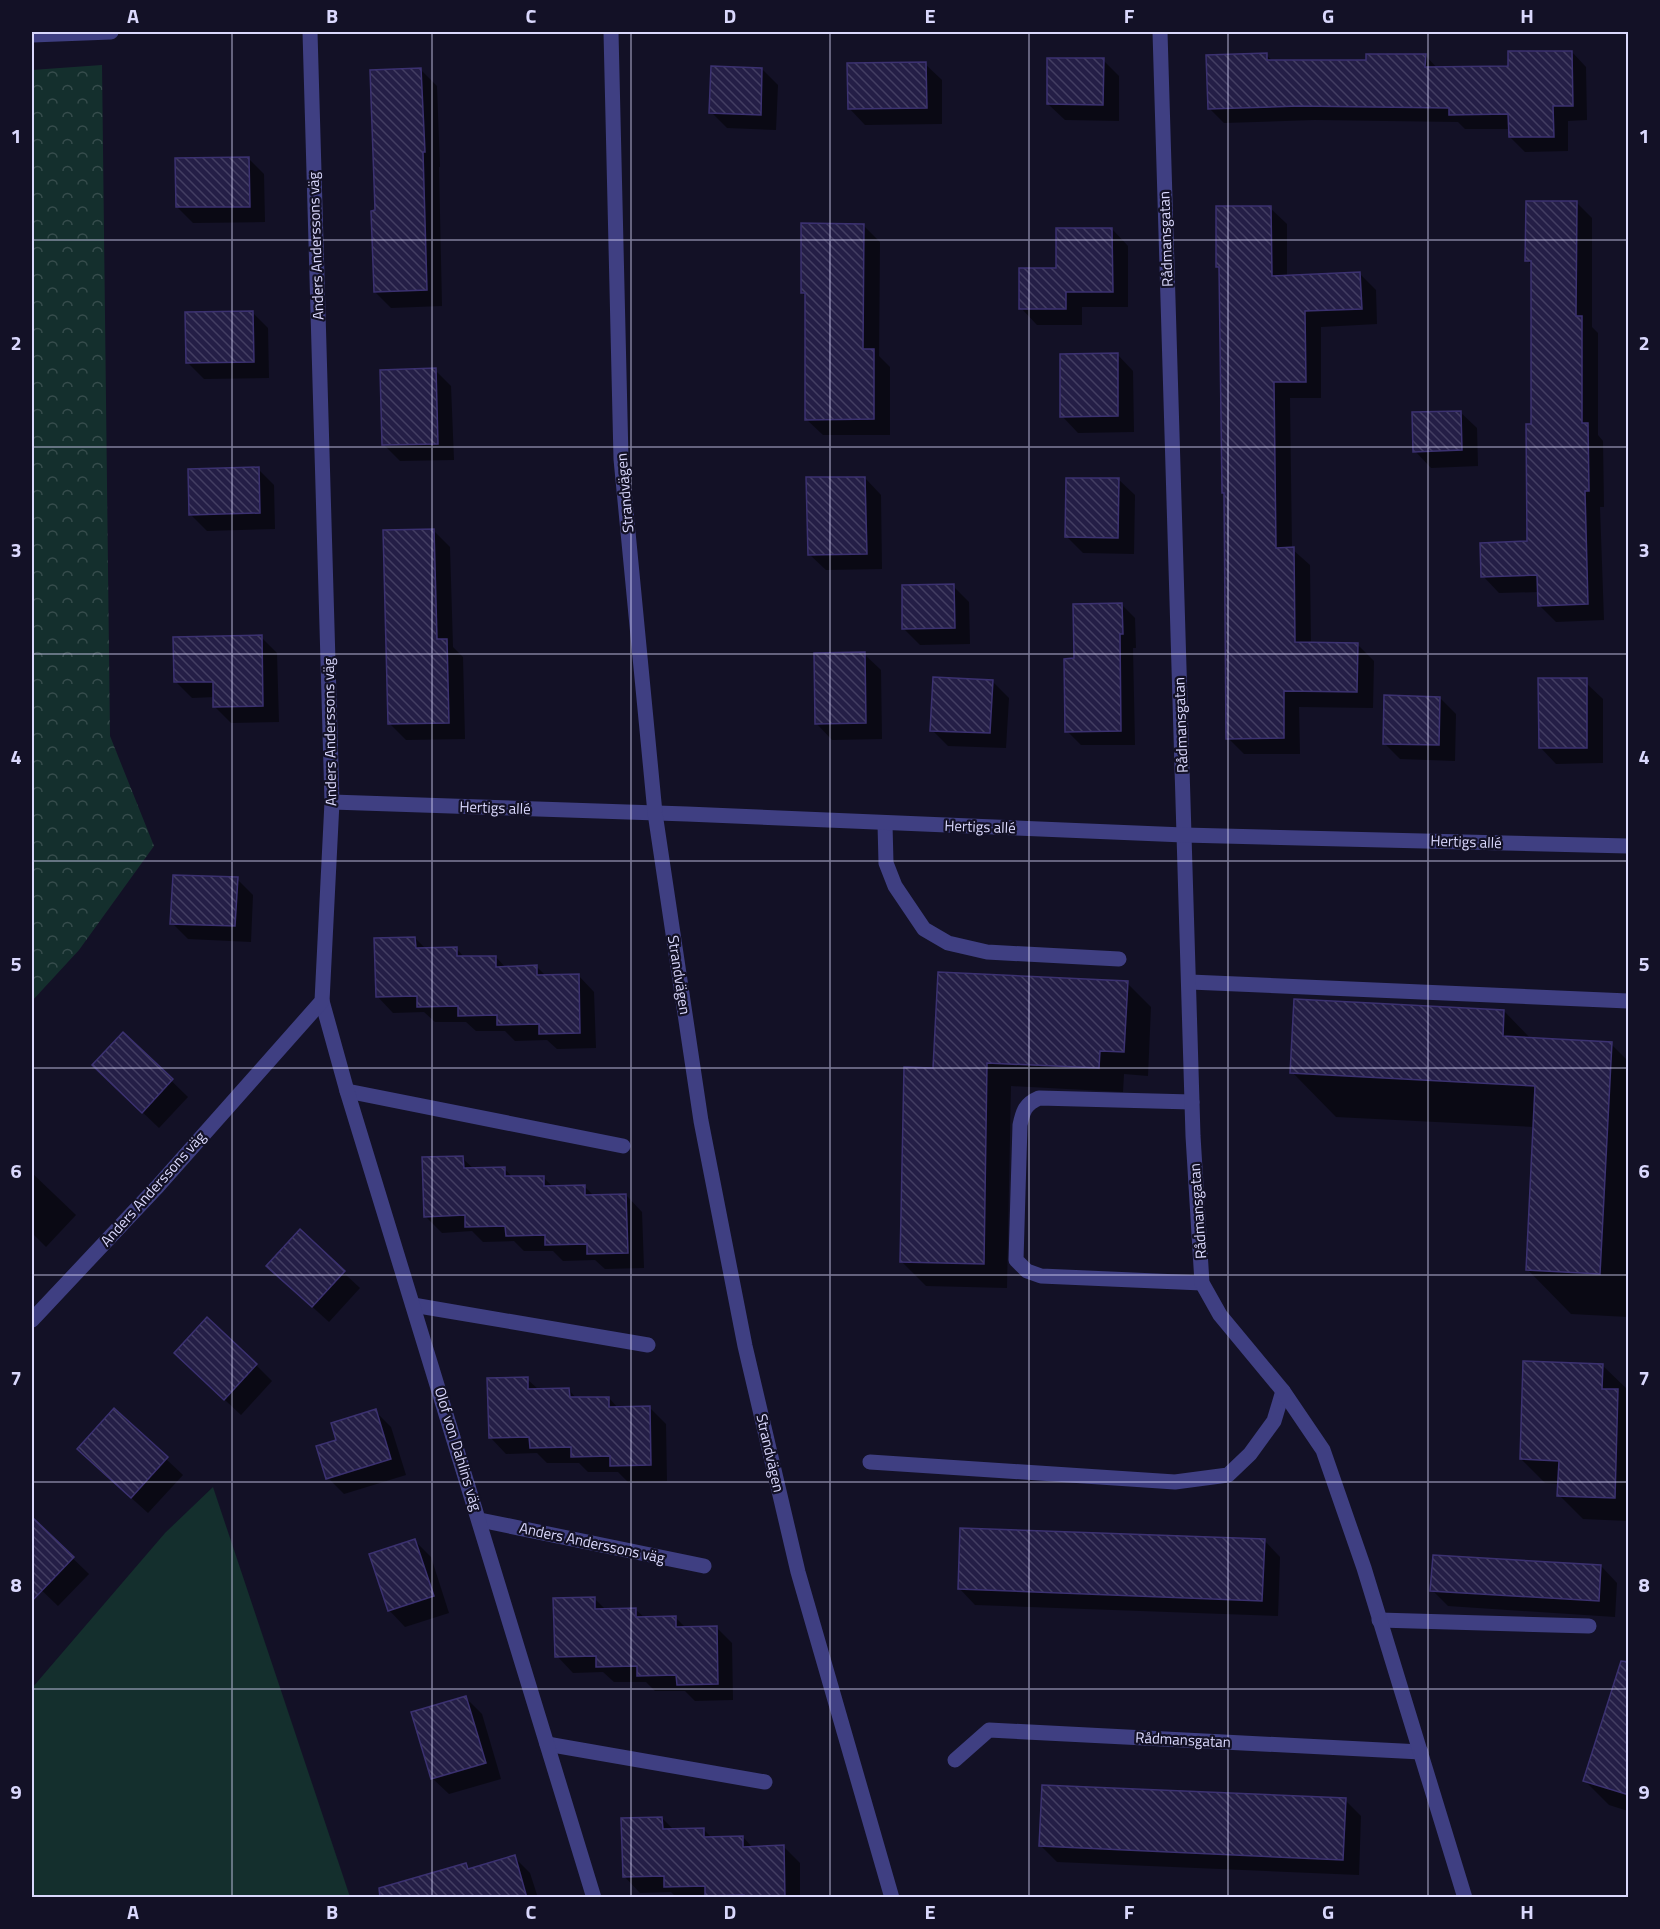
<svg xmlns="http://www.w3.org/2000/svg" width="1660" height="1929" viewBox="0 0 1660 1929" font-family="'Titillium Web',sans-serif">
<defs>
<pattern id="forest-crowns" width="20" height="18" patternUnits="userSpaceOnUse" patternTransform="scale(1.5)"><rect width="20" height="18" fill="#142f2d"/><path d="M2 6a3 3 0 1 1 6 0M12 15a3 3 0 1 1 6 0" fill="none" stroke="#364c4c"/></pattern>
<pattern id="building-back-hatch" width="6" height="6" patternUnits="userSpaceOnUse" patternTransform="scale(1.5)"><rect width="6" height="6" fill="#241e46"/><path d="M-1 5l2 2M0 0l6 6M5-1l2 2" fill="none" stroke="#433e62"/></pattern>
</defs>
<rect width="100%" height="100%" fill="#131126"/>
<polygon fill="url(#forest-crowns)" points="102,65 110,736 154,846 79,950 32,1001 32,70"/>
<polygon fill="#142f2d" points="213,1487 350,1897 32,1897 32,1688 165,1533"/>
<g fill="#0007">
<polygon points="1572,52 1586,67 1587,120 1568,121 1568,151 1525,152 1510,137 1510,129 1465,129 1458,122 1315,120 1224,123 1210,109 1266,55 1273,61 1367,61 1425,55 1438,69 1510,68"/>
<polygon points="1103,60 1119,76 1119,121 1065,120 1048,104"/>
<polygon points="925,64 942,80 942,124 865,125 849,108"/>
<polygon points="762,69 778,85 776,130 727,128 711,112"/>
<polygon points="421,70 437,86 440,167 439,167 442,306 391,308 375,292 377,212"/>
<polygon points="248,158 264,174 265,222 193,223 177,207"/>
<polygon points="1576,202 1592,218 1592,327 1598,333 1598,435 1603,441 1604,507 1600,507 1604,620 1556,622 1539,605 1539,592 1499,593 1483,576 1529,543 1533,426 1532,266 1527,260"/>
<polygon points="1270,208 1287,224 1287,277 1360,274 1376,290 1377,324 1321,327 1321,398 1290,398 1292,549 1310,565 1311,644 1357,644 1374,661 1373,708 1299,707 1300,754 1244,754 1228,738 1221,270 1218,266"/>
<polygon points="863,225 880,242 879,356 890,367 890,435 823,435 806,419 806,297 802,293"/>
<polygon points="1112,229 1128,246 1128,307 1082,307 1082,325 1037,325 1021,308 1058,270"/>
<polygon points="252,312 268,328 269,378 204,379 188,363"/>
<polygon points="1117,354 1133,371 1134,432 1078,433 1062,416"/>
<polygon points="435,370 451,386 454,460 400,461 384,445"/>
<polygon points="1460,412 1477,428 1478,466 1431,468 1415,451"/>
<polygon points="258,469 274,485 275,529 207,531 191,515"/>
<polygon points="865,478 881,495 882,569 826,570 809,554"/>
<polygon points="1118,479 1135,495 1134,554 1083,553 1067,537"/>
<polygon points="434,531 450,547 453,647 463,657 465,739 406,740 390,724"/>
<polygon points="953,586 969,602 970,644 920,645 904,629"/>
<polygon points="1121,604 1135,618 1136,648 1133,648 1135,745 1081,745 1067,731 1076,660"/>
<polygon points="261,637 277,653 279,722 231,723 215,707 215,697 192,698 176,682"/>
<polygon points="864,654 881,670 882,739 832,740 816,723"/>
<polygon points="992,681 1009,698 1006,748 948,746 932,730"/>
<polygon points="1586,683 1603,699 1603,763 1556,764 1540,747"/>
<polygon points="1440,698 1456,714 1455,761 1400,759 1384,743"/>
<polygon points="237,879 253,895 251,942 188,939 172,923"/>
<polygon points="415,938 426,949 456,948 465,958 496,957 506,968 537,967 546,976 578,975 594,992 596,1048 557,1049 547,1040 515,1041 505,1031 476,1031 466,1022 435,1022 424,1012 393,1013 377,996"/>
<polygon points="1127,983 1151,1007 1148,1076 1124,1074 1123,1092 1011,1086 1007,1288 926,1286 902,1262 935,1069"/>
<polygon points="1504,1011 1531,1039 1611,1044 1628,1061 1628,1317 1571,1314 1527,1269 1534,1127 1336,1117 1292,1072"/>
<polygon points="123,1034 188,1097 159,1128 110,1081"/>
<polygon points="462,1158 474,1169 504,1168 513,1178 543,1177 553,1187 585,1187 594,1196 626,1195 642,1212 644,1268 605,1269 595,1260 563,1261 553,1251 524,1251 514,1241 483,1242 472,1231 442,1233 425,1216"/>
<polygon points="32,1173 76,1215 46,1247 32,1233"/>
<polygon points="300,1232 360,1288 329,1322 285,1282"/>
<polygon points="256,1365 272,1381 241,1415 192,1369"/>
<polygon points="1602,1365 1627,1389 1626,1399 1628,1401 1628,1521 1583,1519 1559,1495 1559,1484 1545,1483 1521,1459"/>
<polygon points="527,1379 539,1390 569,1390 577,1399 609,1398 619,1409 650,1408 666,1424 667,1481 628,1482 618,1472 588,1472 579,1463 547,1463 537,1453 506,1454 490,1437"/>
<polygon points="114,1410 183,1475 148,1513 95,1465"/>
<polygon points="375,1411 391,1427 406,1475 344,1494 328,1478 338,1441"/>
<polygon points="32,1519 89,1574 58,1606 32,1581"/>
<polygon points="1264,1540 1280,1557 1278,1616 975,1605 959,1588"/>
<polygon points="415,1541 431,1557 449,1613 405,1627 389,1610"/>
<polygon points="1601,1566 1617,1583 1615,1617 1448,1606 1432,1590"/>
<polygon points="594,1598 606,1610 635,1609 645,1618 675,1617 686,1628 716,1627 732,1643 733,1700 695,1701 685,1691 655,1691 646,1682 614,1682 603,1672 573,1673 557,1656"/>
<polygon points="1628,1671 1628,1811 1609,1805 1585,1781"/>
<polygon points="466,1698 482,1714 501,1779 449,1794 432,1778"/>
<polygon points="1345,1800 1361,1816 1359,1875 1057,1862 1040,1845"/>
<polygon points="662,1818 674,1830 703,1829 712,1838 743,1837 753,1848 784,1847 800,1863 800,1898 677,1898 671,1892 640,1893 624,1876"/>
<polygon points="514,1857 530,1873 538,1898 437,1898 466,1865 471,1870"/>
</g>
<g fill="url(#building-back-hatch)" stroke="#3b3170" stroke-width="1.5">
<polygon points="1508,51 1572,51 1573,106 1553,106 1554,137 1509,137 1508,114 1449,115 1449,108 1299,106 1208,109 1206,55 1267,53 1267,60 1366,60 1366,54 1426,54 1425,67 1508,66"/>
<polygon points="1047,58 1104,58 1103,105 1047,104"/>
<polygon points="926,62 927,108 848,109 847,63"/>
<polygon points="711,66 762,68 761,115 709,113"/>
<polygon points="421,68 425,152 423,152 427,290 374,292 371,211 375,210 370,70"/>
<polygon points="249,157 250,207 176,207 175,158"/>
<polygon points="1526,201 1577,201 1576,316 1582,316 1582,423 1588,423 1589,491 1585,491 1588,604 1538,606 1537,575 1481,577 1480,543 1527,541 1526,424 1531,424 1531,261 1525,261"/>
<polygon points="1216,206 1271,206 1272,276 1360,272 1362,309 1305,311 1306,382 1274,382 1276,548 1294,547 1295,642 1358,643 1357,692 1284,691 1284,738 1226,739 1224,493 1222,493 1219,267 1216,267"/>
<polygon points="801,223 864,224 863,349 874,349 874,419 805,420 805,293 801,293"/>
<polygon points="1056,228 1112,228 1113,292 1066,292 1066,309 1019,309 1019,268 1056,268"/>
<polygon points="253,311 254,362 186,363 185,312"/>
<polygon points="1118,353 1118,416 1060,417 1060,354"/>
<polygon points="436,368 438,444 382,445 380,370"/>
<polygon points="1461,411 1462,450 1413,452 1412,412"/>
<polygon points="259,467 260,513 189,515 188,469"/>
<polygon points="806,477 865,477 867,554 808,555"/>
<polygon points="1066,478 1119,478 1118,538 1065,537"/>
<polygon points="434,529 437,639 447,639 449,723 388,724 383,530"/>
<polygon points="954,584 955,628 902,629 902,585"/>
<polygon points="1122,603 1123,634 1120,634 1121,731 1065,732 1064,659 1074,658 1073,604"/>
<polygon points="262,635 263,706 213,707 213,682 174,682 173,637"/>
<polygon points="865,652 866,723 815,724 814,653"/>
<polygon points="933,677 993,680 990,733 930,731"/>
<polygon points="1538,678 1587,678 1587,748 1539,748"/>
<polygon points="1384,695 1440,697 1439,745 1383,744"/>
<polygon points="173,875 238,877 235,926 170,924"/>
<polygon points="415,937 416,948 457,947 457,956 496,956 496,967 537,965 537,975 579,974 580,1033 539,1034 539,1024 497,1025 497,1015 458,1016 458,1006 417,1007 417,996 376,997 374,938"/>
<polygon points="938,972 1128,981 1124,1052 1100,1051 1099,1068 987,1063 984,1264 900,1262 904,1067 933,1068"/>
<polygon points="1294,999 1504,1010 1503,1036 1612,1042 1600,1274 1526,1270 1535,1086 1290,1073"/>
<polygon points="123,1032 173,1079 142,1113 92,1065"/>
<polygon points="463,1156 464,1168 505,1167 505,1176 544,1176 544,1186 585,1185 585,1195 626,1194 628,1253 587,1254 587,1244 545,1245 545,1235 506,1236 505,1226 465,1227 465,1215 424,1217 422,1157"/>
<polygon points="300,1229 345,1271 312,1307 266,1266"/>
<polygon points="207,1317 257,1364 224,1400 174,1353"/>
<polygon points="1523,1361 1603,1364 1602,1389 1618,1389 1615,1498 1557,1496 1559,1461 1520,1459"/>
<polygon points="528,1377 528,1389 569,1388 570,1397 609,1397 609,1407 650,1406 651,1465 610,1466 610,1456 571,1457 571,1447 530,1448 529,1437 489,1438 487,1378"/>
<polygon points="114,1408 168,1457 131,1498 77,1449"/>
<polygon points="376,1409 391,1459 326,1479 316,1446 336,1440 331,1423"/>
<polygon points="32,1517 74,1557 32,1601"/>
<polygon points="960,1528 1265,1539 1262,1601 958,1589"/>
<polygon points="415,1539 434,1596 388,1611 369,1554"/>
<polygon points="1433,1555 1601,1565 1599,1601 1430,1591"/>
<polygon points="595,1597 595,1609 636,1608 636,1617 676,1616 676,1627 717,1626 718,1684 677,1685 676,1675 637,1676 637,1666 596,1667 596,1656 555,1657 553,1598"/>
<polygon points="1621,1661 1629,1662 1629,1795 1583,1781"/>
<polygon points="466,1696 486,1763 431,1779 411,1712"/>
<polygon points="1042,1785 1346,1798 1343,1860 1039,1846"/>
<polygon points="662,1817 663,1829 704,1828 704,1837 743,1836 743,1847 784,1845 785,1898 744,1898 744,1895 705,1896 705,1886 664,1887 664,1876 623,1877 621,1818"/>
<polygon points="515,1855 527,1898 380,1898 379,1888 466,1863 468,1869"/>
</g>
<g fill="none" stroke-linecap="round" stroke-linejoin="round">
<g stroke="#3f3f82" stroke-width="15">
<polyline points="885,824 886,863 895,886 924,929 948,943 987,952 1119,959"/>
<polyline points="1190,982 1628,1001"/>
<polyline points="347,1091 623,1146"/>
<path d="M 1192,1102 L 1039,1098 C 1025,1104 1023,1111 1020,1125 L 1016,1260 L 1027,1271 L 1041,1276 L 1202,1283"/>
<polyline points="413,1305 648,1345"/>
<polyline points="870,1462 1175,1482 1228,1475 1250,1454 1274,1421 1283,1391"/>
<polyline points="480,1520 704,1566"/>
<polyline points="1379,1620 1589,1626"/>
<polyline points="547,1744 765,1782"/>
<polyline points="955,1760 989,1730 1421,1752"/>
</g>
<g stroke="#3f3f82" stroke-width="15">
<polyline points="1160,32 1193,1136 1202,1283 1220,1315 1283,1391 1323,1450 1364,1568 1465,1898"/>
<polyline points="32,35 111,32"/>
<polyline points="332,802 687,814 1184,835 1628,846"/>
<polyline points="322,1001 347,1091 594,1898"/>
<polyline points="32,1320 158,1186 322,1001 332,802 310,32"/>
</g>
<polyline stroke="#3f3f82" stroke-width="15" points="611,32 621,459 655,813 701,1121 745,1346 798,1572 892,1898"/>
</g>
<path fill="none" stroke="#dad8fd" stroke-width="1.5" stroke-opacity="0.55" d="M 232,32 L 232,1898M 432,32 L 432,1898M 631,32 L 631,1898M 830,32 L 830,1898M 1029,32 L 1029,1898M 1228,32 L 1228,1898M 1428,32 L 1428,1898M 32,240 L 1628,240M 32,447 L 1628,447M 32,654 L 1628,654M 32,861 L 1628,861M 32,1068 L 1628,1068M 32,1275 L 1628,1275M 32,1482 L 1628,1482M 32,1689 L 1628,1689"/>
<g text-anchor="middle" stroke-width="4.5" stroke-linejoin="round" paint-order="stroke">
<g font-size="15" fill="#dad8fd" stroke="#131126">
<text transform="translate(1166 239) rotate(-92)" y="5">Rådmansgatan</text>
<text transform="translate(316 246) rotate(-92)" y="5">Anders Anderssons väg</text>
<text transform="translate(625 493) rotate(-95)" y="5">Strandvägen</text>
<text transform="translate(1181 725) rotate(-92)" y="5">Rådmansgatan</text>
<text transform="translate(330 732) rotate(-91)" y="5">Anders Anderssons väg</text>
<text transform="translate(495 808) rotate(2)" y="5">Hertigs allé</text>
<text transform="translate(980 827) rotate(2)" y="5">Hertigs allé</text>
<text transform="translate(1466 842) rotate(2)" y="5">Hertigs allé</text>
<text transform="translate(679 975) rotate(81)" y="5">Strandvägen</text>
<text transform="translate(153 1189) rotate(-48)" y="5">Anders Anderssons väg</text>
<text transform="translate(1198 1211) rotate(-94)" y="5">Rådmansgatan</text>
<text transform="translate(458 1449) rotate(73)" y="5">Olof von Dahlins väg</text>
<text transform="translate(770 1453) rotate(77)" y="5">Strandvägen</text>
<text transform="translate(592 1543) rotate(12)" y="5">Anders Anderssons väg</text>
<text transform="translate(1183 1740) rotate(3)" y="5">Rådmansgatan</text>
</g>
</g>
<rect width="1660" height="1929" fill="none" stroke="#131126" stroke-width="66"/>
<rect x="33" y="33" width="1594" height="1863" fill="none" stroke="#dad8fd" stroke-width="2"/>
<g font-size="20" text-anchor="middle" font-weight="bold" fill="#dad8fd">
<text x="133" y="23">A</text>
<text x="332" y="23">B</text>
<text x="531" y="23">C</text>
<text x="730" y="23">D</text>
<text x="930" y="23">E</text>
<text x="1129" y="23">F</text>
<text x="1328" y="23">G</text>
<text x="1527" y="23">H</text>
<text x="16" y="143">1</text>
<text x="1644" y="143">1</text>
<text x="16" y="350">2</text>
<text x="1644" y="350">2</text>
<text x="16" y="557">3</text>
<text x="1644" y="557">3</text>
<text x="16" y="764">4</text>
<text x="1644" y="764">4</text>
<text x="16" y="971">5</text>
<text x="1644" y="971">5</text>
<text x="16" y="1178">6</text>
<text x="1644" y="1178">6</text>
<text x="16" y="1385">7</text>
<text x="1644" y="1385">7</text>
<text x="16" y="1592">8</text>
<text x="1644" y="1592">8</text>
<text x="16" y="1799">9</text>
<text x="1644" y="1799">9</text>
<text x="133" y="1919">A</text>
<text x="332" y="1919">B</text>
<text x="531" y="1919">C</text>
<text x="730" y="1919">D</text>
<text x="930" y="1919">E</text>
<text x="1129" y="1919">F</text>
<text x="1328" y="1919">G</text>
<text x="1527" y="1919">H</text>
</g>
</svg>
